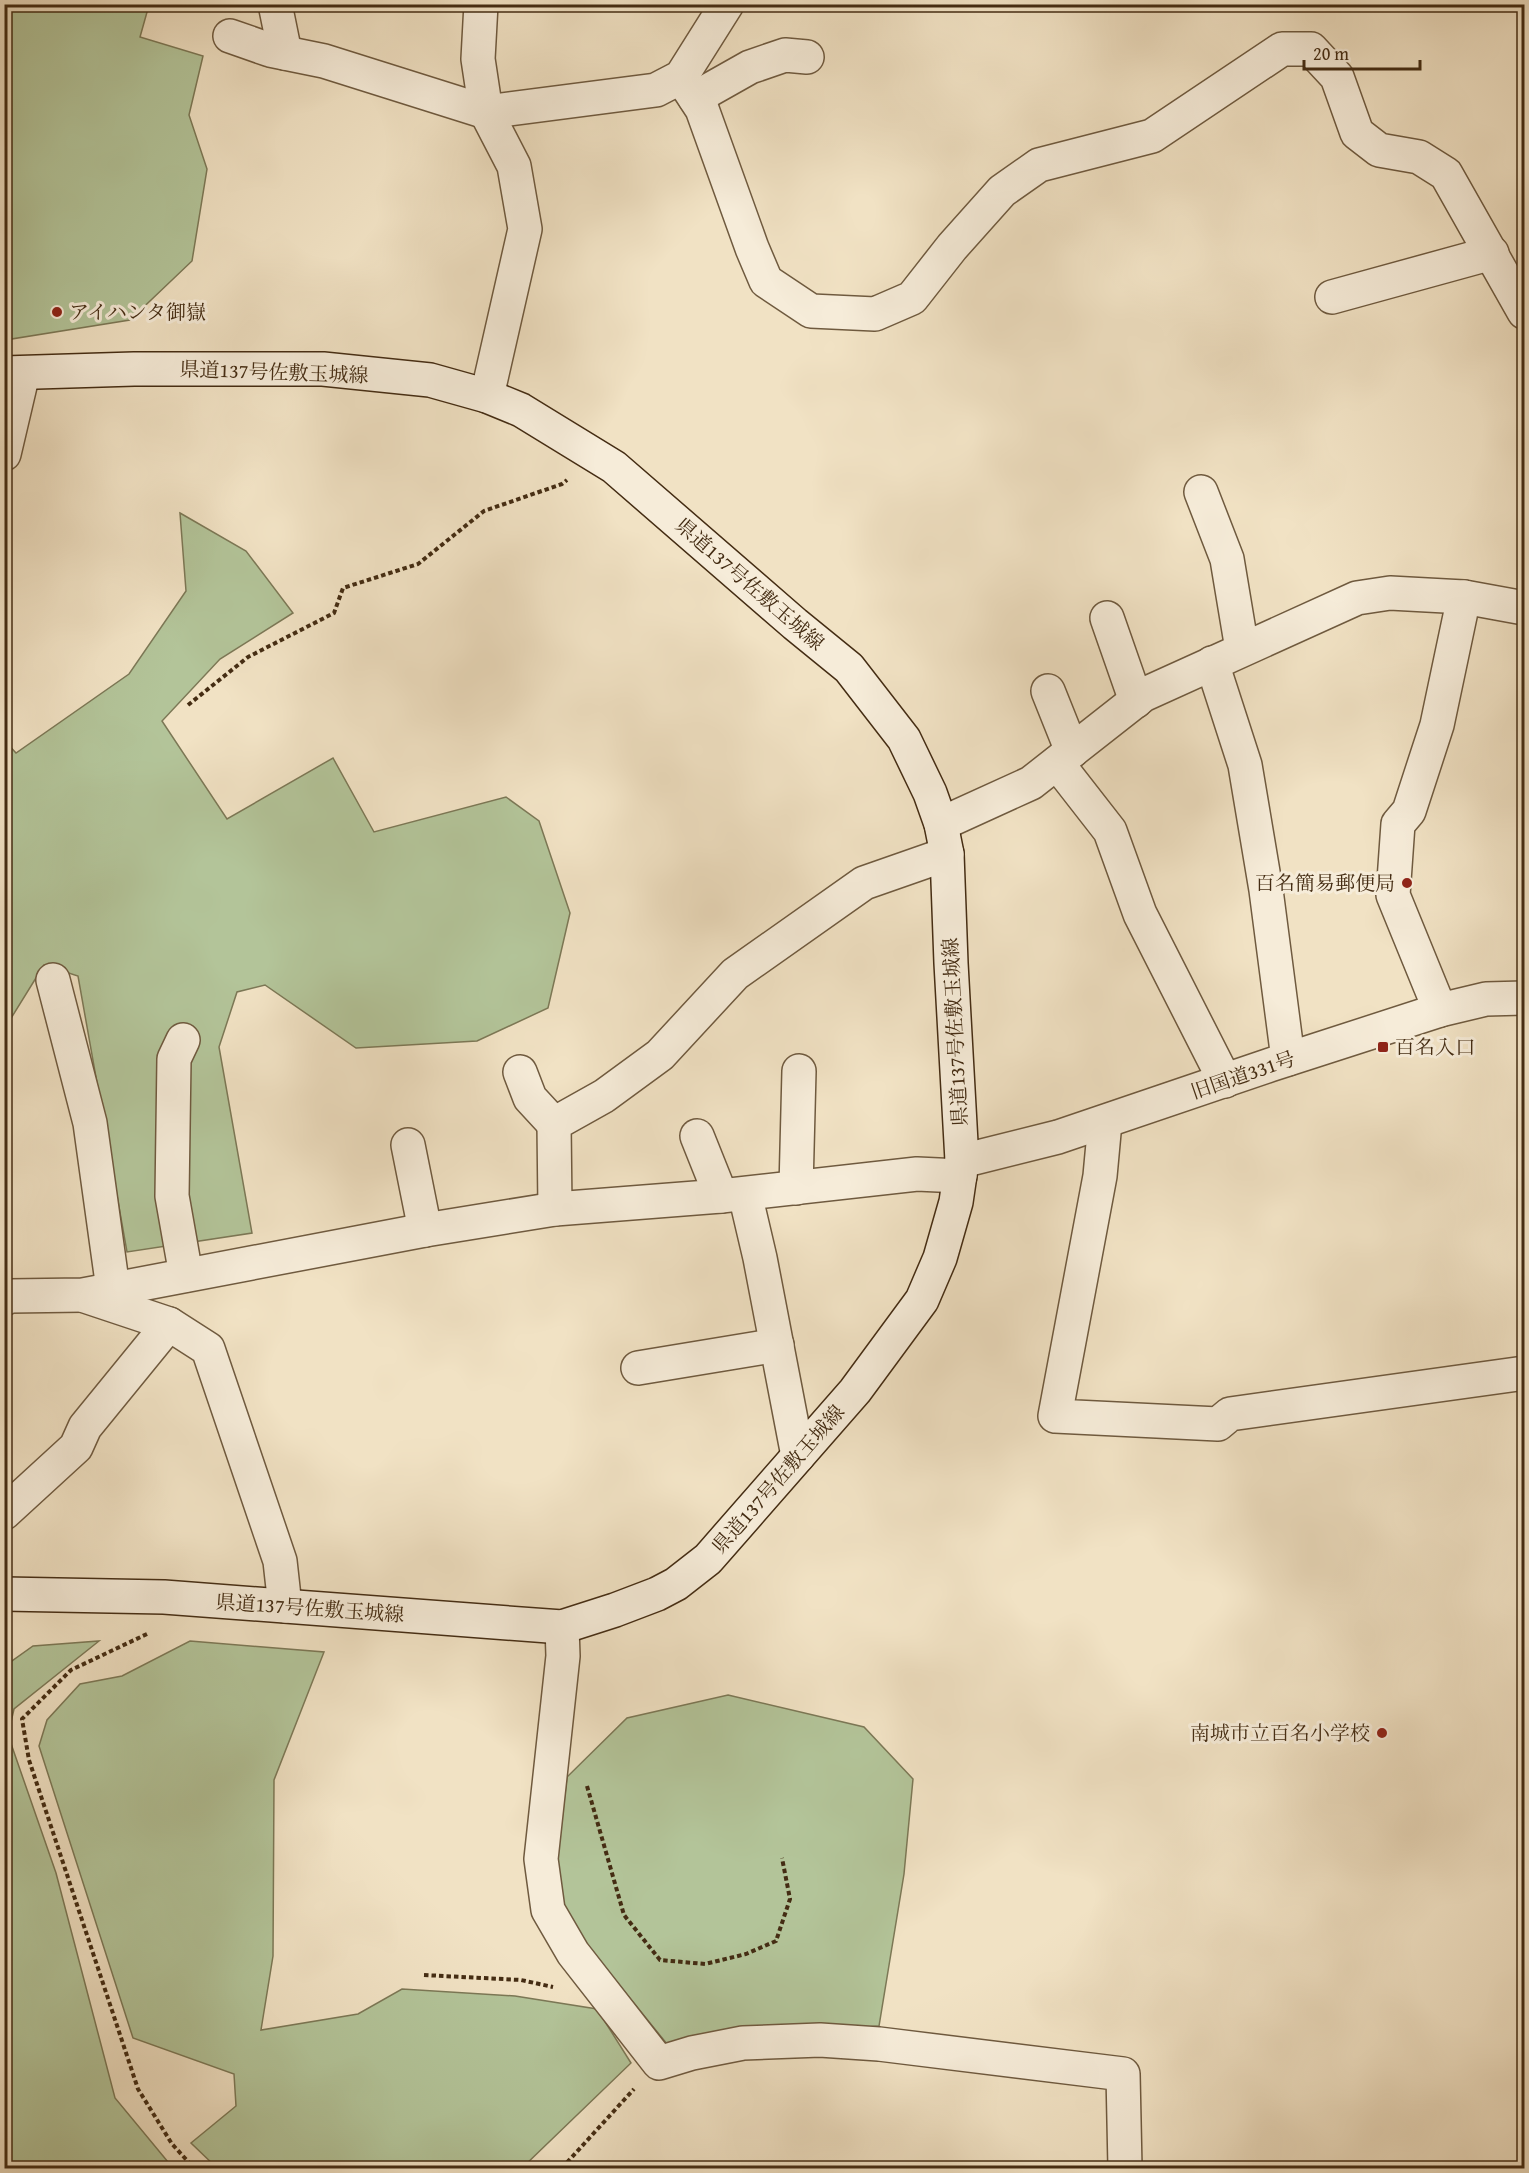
<svg xmlns="http://www.w3.org/2000/svg" width="1529" height="2173" viewBox="0 0 1529 2173" font-family="'Gentium Book Plus','Noto Serif JP',serif">
<rect width="100%" height="100%" fill="#f1e2c4"/>
<filter id="stains"><feTurbulence type="fractalNoise" baseFrequency=".00333" numOctaves="4"/><feColorMatrix values="0 0 0 0 .2 0 0 0 0 .09 0 0 0 0 .02 0 0 0 .5 -.17"/></filter>
<radialGradient id="worn" r=".72"><stop offset=".6" stop-color="#630" stop-opacity="0"/><stop offset="1" stop-color="#630" stop-opacity=".3"/></radialGradient>
<g fill="#b3c499" stroke="#7c7856" stroke-width="1.5">
<polygon points="5,4 149,5 140,37 203,56 189,115 207,169 192,261 130,320 5,340"/>
<polygon points="180,513 246,551 293,613 220,659 162,721 227,819 333,758 374,832 506,797 539,821 570,913 548,1008 477,1041 356,1048 265,985 237,992 219,1047 252,1233 127,1252 78,976 44,965 5,1028 4,740 16,753 129,674 186,591"/>
<polygon points="99,1641 14,1709 8,1735 56,1873 115,2098 173,2168 5,2168 5,1666 33,1646"/>
<polygon points="190,1641 324,1652 274,1780 273,1956 261,2030 358,2014 402,1989 515,1996 597,2009 631,2063 522,2168 217,2168 191,2143 236,2106 234,2074 133,2038 39,1746 47,1720 80,1684 122,1676"/>
<polygon points="728,1695 864,1727 913,1779 904,1874 879,2026 667,2044 560,1912 557,1861 567,1777 627,1718"/>
</g>
<g fill="none" stroke-linecap="round" stroke-linejoin="round">
<g stroke="#6f5a3f" stroke-width="36">
<g id="minor">
<polyline points="275,4 285,53"/>
<polyline points="481,4 478,59 486,112 514,166 525,229 487,396"/>
<polyline points="230,36 270,50 324,61 486,112 656,90 681,77 727,4"/>
<polyline points="681,77 702,109 752,248 766,281 811,311 875,314 912,298 952,247 1002,191 1039,165 1152,136 1282,49 1311,49 1337,77 1357,133 1379,150 1419,157 1446,174 1524,312"/>
<polyline points="695,98 750,67 785,55 807,57"/>
<polyline points="1332,297 1492,253"/>
<polyline points="4,454 23,373"/>
<polyline points="1201,492 1227,559 1242,649"/>
<polyline points="1107,618 1136,701"/>
<polyline points="1212,663 1245,765 1266,890 1288,1059"/>
<polyline points="1048,691 1072,751"/>
<polyline points="1057,763 1110,831 1140,914 1225,1081"/>
<polyline points="941,824 1031,783 1143,695 1357,598 1390,593 1464,597 1524,608"/>
<polyline points="53,980 90,1123 113,1289"/>
<polyline points="1440,1010 1393,895 1398,824 1409,811 1437,725 1464,597"/>
<polyline points="183,1040 174,1059 172,1196 186,1275"/>
<polyline points="520,1072 530,1098 554,1124"/>
<polyline points="1105,1122 1100,1176 1055,1416 1218,1424 1230,1414 1524,1373"/>
<polyline points="697,1136 721,1196"/>
<polyline points="408,1145 425,1230"/>
<polyline points="796,1188 799,1071"/>
<polyline points="745,1194 760,1258 798,1456"/>
<polyline points="555,1209 554,1124 604,1096 660,1055 735,974 864,883 947,854"/>
<polyline points="85,1296 169,1324 208,1349 280,1561 285,1606"/>
<polyline points="4,1299 10,1296 83,1295 425,1230 555,1209 721,1196 917,1174 960,1176"/>
<polyline points="638,1368 777,1345"/>
<polyline points="4,1513 76,1447 85,1427 169,1324"/>
<polyline points="562,1627 563,1656 541,1859 548,1910 573,1953 659,2063 692,2053 743,2043 820,2040 879,2044 1123,2074 1125,2168"/>
</g>
</g>
<g stroke="#6f5a3f" stroke-width="36">
<polyline id="tertiary" points="962,1161 1058,1137 1270,1065 1440,1010 1486,999 1524,998"/>
</g>
<g stroke="#442c13" stroke-width="36">
<polyline id="secondary" points="4,373 134,369 323,369 430,380 487,396 521,410 614,467 795,624 849,668 904,739 930,793 941,824 947,854 951,963 962,1161 956,1202 940,1258 922,1300 855,1391 708,1559 676,1584 657,1594 615,1610 562,1627 164,1597 4,1594"/>
</g>
<g stroke="#442c13" stroke-width="4" stroke-dasharray="4.5 3" stroke-linecap="butt">
<polyline points="188,705 248,657 334,613 343,588 418,564 484,511 562,484 567,480"/>
<polyline points="147,1634 71,1670 22,1719 29,1760 138,2089 172,2144 194,2168"/>
<polyline points="587,1786 624,1915 660,1960 705,1964 746,1954 776,1941 790,1899 782,1858"/>
<polyline points="424,1975 521,1980 553,1987"/>
<polyline points="562,2168 634,2089"/>
</g>
<use href="#minor" stroke="#f6ecd9" stroke-width="33"/>
<use href="#tertiary" stroke="#f6ecd9" stroke-width="33"/>
<use href="#secondary" stroke="#f6ecd9" stroke-width="33"/>
</g>
<g fill="#8f2418" stroke="#f6ecd9" stroke-width="2">
<circle cx="57" cy="312" r="6"/>
<circle cx="1407" cy="883" r="6"/>
<rect x="1377" y="1041" width="12" height="12" rx="3"/>
<circle cx="1382" cy="1733" r="6"/>
</g>
<g text-anchor="middle" stroke-width="6" stroke-linejoin="round" paint-order="stroke">
<g font-size="20" fill="#442c13" stroke="#f6ecd9" text-anchor="start">
<text x="69" y="319">アイハンタ御嶽</text>
<text x="1395" y="890" text-anchor="end">百名簡易郵便局</text>
<text x="1395" y="1054">百名入口</text>
<text x="1370" y="1740" text-anchor="end">南城市立百名小学校</text>
</g>
<g font-size="20" fill="#442c13" stroke="#f6ecd9">
<text transform="translate(274 372) rotate(2)" y="7">県道137号佐敷玉城線</text>
<text transform="translate(750 584) rotate(41)" y="7">県道137号佐敷玉城線</text>
<text transform="translate(955 1032) rotate(-93)" y="7">県道137号佐敷玉城線</text>
<text transform="translate(1243 1075) rotate(-19)" y="7">旧国道331号</text>
<text transform="translate(778 1479) rotate(-49)" y="7">県道137号佐敷玉城線</text>
<text transform="translate(310 1608) rotate(4)" y="7">県道137号佐敷玉城線</text>
</g>
</g>
<rect width="1529" height="2173" fill="none" stroke="#f1e2c4" stroke-width="24"/>
<rect x="6" y="6" width="1517" height="2161" fill="none" stroke="#442c13" stroke-width="3"/>
<rect x="12" y="12" width="1505" height="2149" fill="none" stroke="#442c13" stroke-width="1.5"/>
<path d="M1304 60v9h116v-9" fill="none" stroke="#442c13" stroke-width="3"/>
<text x="1313" y="60" font-size="18" fill="#442c13" stroke="#f6ecd9" stroke-width="4.5" paint-order="stroke">20 m</text>
<rect width="100%" height="100%" filter="url(#stains)"/>
<rect width="100%" height="100%" fill="url(#worn)"/>
</svg>
